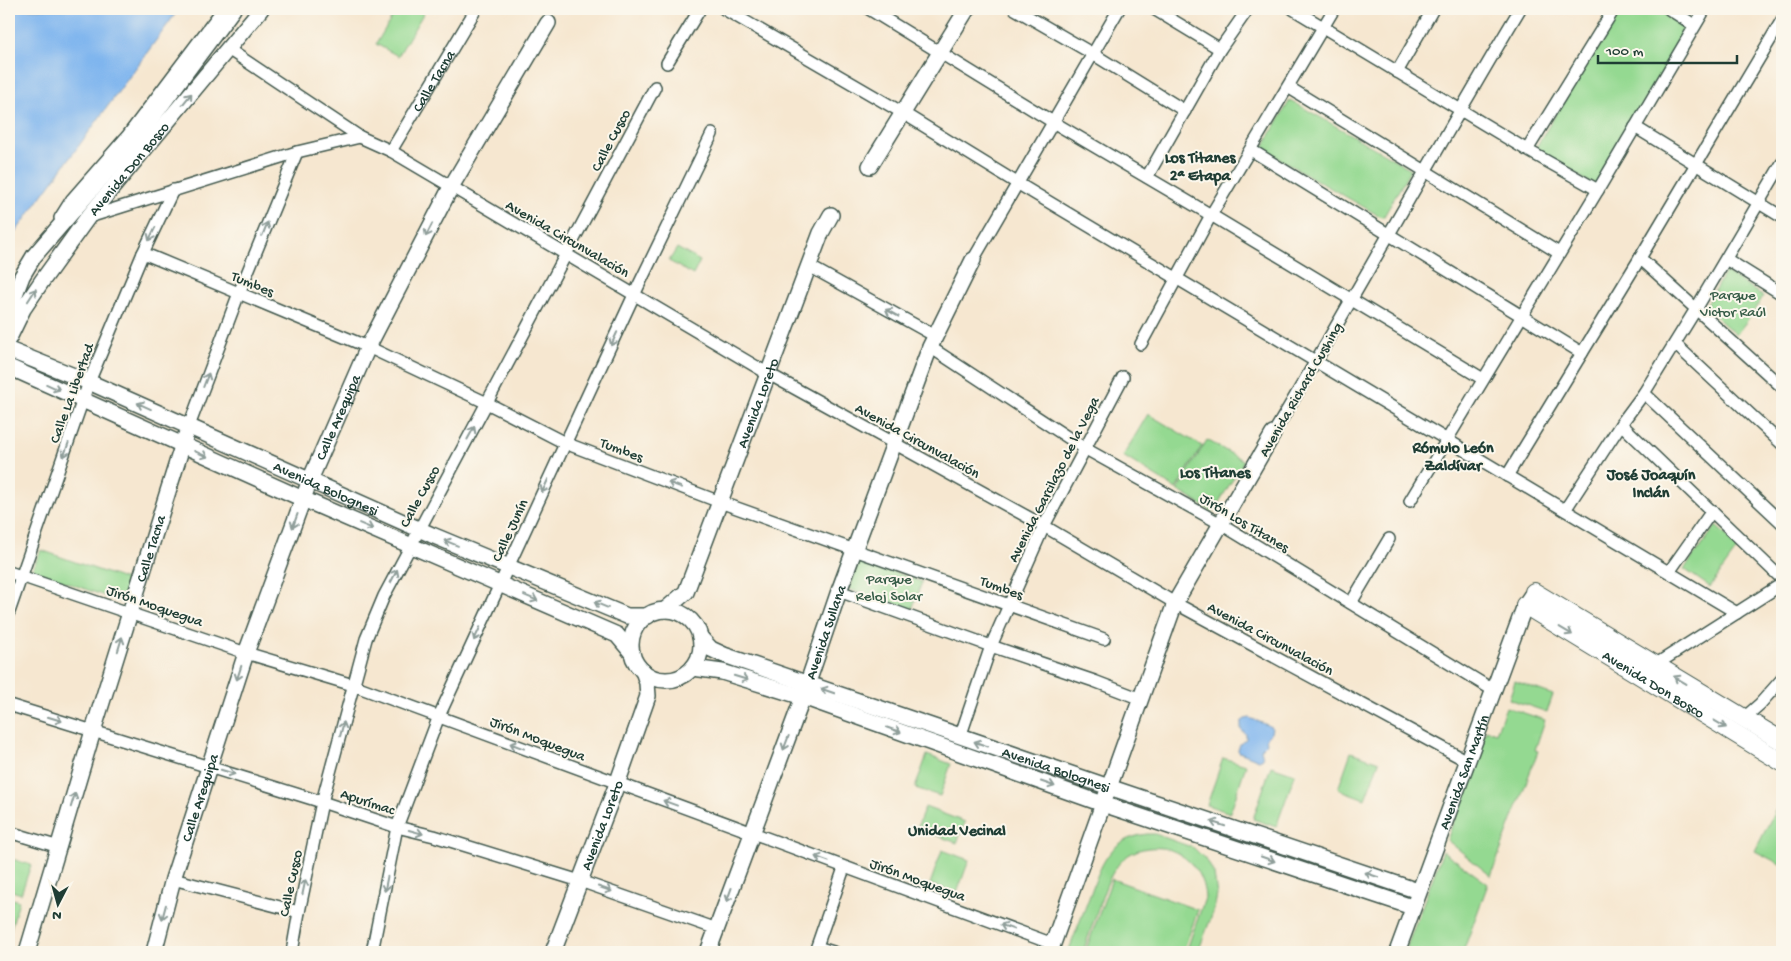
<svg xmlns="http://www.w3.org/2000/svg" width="1791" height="961" viewBox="0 0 1791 961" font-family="'Gochi Hand',sans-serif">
<rect width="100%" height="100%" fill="#fbf7ec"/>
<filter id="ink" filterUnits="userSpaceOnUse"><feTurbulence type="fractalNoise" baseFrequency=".02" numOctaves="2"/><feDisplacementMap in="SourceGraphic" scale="10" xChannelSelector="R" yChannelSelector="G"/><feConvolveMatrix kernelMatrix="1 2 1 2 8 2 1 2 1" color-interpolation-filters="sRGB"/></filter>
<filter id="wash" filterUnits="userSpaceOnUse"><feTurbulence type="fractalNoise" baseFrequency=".0096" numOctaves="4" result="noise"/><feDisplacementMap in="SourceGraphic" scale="20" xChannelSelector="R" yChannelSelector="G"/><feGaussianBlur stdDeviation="1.12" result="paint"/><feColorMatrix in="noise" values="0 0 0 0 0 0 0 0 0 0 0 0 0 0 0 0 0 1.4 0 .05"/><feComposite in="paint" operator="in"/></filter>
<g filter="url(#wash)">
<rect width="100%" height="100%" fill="#f6e7d0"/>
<g fill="#94d991" stroke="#5a8b62">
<polygon points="397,9 426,9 398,56 376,44"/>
<polygon points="1619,9 1655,9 1689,28 1595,186 1535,149"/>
<polygon points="1290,100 1411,169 1383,218 1262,149"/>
<polygon points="677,248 700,261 693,275 669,261"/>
<polygon points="1725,272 1763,296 1756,309 1736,335 1705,307"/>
<polygon points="1148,414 1202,446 1176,489 1123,456"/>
<polygon points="1207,440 1244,461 1213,512 1177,490"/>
<polygon points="1716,526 1739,547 1710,587 1684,569"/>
<polygon points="41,550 135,583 127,604 32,570"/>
<polygon points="860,559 922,582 911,612 849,589"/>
<polygon points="1515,681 1553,695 1547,712 1509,699"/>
<polygon points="1506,707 1545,720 1535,750 1538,751 1491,876 1447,840 1486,730 1496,733"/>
<polygon points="1351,752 1379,762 1365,799 1338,789"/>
<polygon points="927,755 951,764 940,796 915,788"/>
<polygon points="1223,758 1246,765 1230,813 1207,805"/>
<polygon points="1271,766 1295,774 1276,827 1253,819"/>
<polygon points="925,807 965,822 957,843 917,828"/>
<polygon points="1776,809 1782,812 1782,865 1755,851"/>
<path d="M 1147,834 L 1155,834 L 1194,848 L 1208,862 L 1214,874 L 1217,895 L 1214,910 L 1198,952 L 1186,952 L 1205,898 C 1204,880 1195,863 1179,854 C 1169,848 1160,847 1149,848 C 1116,851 1107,883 1098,909 C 1093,923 1088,938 1083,952 L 1068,952 C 1075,934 1082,916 1089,898 C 1101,865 1108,839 1147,834 Z"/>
<polygon points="942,850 969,860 957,893 930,884"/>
<polygon points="1443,851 1488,884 1463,952 1410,952 1408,951 1407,946"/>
<polygon points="9,858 31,865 21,894 9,890"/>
<polygon points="1112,879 1198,910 1183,952 1085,952"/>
<polygon points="9,898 19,901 9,935"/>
</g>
<g fill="#7fb5ee" stroke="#4f7991">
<polygon points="9,9 179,9 9,241"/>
<polygon points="1250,718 1272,727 1271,733 1266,738 1267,743 1261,749 1263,758 1259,760 1239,752 1238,750 1240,744 1246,739 1246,734 1241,730 1241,722 1245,719"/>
</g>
</g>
<g filter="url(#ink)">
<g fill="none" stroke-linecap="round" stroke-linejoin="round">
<g stroke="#3f564b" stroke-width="14">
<g id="street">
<polyline points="724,9 903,113 1017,183 1737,613"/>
<polyline points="869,9 1053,122 1211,215 1483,379"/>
<polyline points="1015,9 1093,54 1185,111"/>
<polyline points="1154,9 1220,49"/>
<polyline points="1293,9 1527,150 1598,190"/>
<polyline points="1669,9 1694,25"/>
<polyline points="228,49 360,137 391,151 767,373 1044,526 1175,603 1467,761"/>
<polyline points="667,63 700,9"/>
<polyline points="1397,72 1433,9"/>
<polyline points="1288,87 1559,253"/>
<polyline points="1635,127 1782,217"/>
<polyline points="1251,150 1582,353"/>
<polyline points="1527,150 1614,9"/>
<path id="s1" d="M 391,151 L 476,9"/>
<polyline points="1147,177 1220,49 1248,9"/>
<polyline points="89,217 297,152 360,137"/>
<polyline points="60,218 72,199 128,135 223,9"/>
<polyline points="143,253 368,347 487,403 565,443 720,502 1104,639"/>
<polyline points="1640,258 1782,387"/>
<polyline points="1726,259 1782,294"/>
<polyline points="973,260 1119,9"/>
<polyline points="809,266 935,336"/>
<polyline points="1141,344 1211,215 1334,9"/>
<polyline points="1675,344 1782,444"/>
<polyline points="930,347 1084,448 1221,524 1493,690"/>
<polyline points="1644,393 1782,523"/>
<polyline points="1621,424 1782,579"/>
<polyline points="189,426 239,293 297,152"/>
<path d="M 1273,434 C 1357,293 1436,149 1520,9"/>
<polyline points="1507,476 1640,258 1782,20"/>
<polyline points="1410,501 1598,190 1705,9"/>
<polyline points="1565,510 1621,424 1644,393 1696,309 1782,163"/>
<polyline points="9,572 246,653 353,685 1053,944"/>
<polyline points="1669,572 1712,511"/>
<polyline points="839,591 991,646 1094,681 1141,699"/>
<polyline points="1351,603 1389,539"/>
<polyline points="9,612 89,382 143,253 173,190"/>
<polyline points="1655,665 1782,584"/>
<polyline points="9,705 322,802 397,827 434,836 580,881 717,929"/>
<polyline points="1744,718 1760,704 1782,679"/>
<polyline points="960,737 991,646 1044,526 1123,377"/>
<polyline points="9,832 59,847"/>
<polyline points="173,879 299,912"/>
<polyline points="817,947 833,952"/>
<polyline points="292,952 299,912 322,802 366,639 384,596 655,87"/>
<polyline points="372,952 397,827 439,716 634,295 712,134"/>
<polyline points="815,952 844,868"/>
</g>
</g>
<g stroke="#3f564b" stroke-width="18">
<g id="secondary">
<polyline points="870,166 967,9"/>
<polyline points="9,310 22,276 34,256 142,131 233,9"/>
<path id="s2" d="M 9,338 L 23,309 L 42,281 L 88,217 L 261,9"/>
<path id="s3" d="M 9,350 L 89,382 L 432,535 L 627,616 L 648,616"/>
<polyline points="9,367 303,499 617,635 632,653"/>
<path id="s4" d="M 665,610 L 686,592 L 821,233 L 831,215"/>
<circle cx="666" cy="645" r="35"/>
<path id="s5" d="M 700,637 L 711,649 L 724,655 L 1109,787 L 1418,891"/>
<polyline points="693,668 722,672 803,697 1103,804 1412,907"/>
<path id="s6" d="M 27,952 L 93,731 L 185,437"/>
<path id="s7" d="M 154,952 L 173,879 L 246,653 L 310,480 L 368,347 L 451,187 L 548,23"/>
<path id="s8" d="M 553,952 L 617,784 L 648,696 L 647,683 L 643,671"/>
<path id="s9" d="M 708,952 L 803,697 L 839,591 L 930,347 L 973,260"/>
<polyline points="1050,952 1175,603 1273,434"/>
<path id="s10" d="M 1397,952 L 1525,605 L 1531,596"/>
</g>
</g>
<g stroke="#3f564b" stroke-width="20">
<g id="primary">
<polyline points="1534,592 1782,741"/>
<path id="s11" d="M 1525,605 L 1782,762"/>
</g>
</g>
<use href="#street" stroke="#fff" stroke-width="11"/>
<use href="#secondary" stroke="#fff" stroke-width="15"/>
<use href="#primary" stroke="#fff" stroke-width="18"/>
</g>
<defs><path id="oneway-shaft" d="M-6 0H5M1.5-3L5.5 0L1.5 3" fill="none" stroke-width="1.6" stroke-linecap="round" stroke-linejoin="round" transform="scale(1.25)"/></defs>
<g stroke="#8f9e9a">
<use href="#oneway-shaft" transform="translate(187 99) rotate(-51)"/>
<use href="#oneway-shaft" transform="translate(265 229) rotate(-68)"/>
<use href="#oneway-shaft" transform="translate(429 230) rotate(117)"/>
<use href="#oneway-shaft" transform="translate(152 234) rotate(116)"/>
<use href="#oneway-shaft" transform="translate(32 295) rotate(-57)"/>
<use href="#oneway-shaft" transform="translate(892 313) rotate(-151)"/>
<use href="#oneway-shaft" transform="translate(614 339) rotate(115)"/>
<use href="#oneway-shaft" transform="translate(206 380) rotate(-69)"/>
<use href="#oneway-shaft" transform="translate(53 387) rotate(24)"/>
<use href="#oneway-shaft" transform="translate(144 406) rotate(-156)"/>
<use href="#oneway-shaft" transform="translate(471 433) rotate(-61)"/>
<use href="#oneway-shaft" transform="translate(66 450) rotate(110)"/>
<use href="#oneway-shaft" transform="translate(201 454) rotate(24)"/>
<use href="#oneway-shaft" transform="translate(675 485) rotate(-159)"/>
<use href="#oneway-shaft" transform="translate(545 486) rotate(115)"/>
<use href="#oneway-shaft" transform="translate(295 521) rotate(110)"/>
<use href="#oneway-shaft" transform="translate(366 526) rotate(23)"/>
<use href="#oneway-shaft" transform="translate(451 543) rotate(-158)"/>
<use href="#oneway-shaft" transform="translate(394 576) rotate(-63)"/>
<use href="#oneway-shaft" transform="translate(531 598) rotate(23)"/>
<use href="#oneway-shaft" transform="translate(601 605) rotate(-157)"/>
<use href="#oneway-shaft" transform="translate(1566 631) rotate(31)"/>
<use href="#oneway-shaft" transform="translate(477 634) rotate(115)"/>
<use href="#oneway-shaft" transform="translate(120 644) rotate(-73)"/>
<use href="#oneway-shaft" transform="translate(239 673) rotate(108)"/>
<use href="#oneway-shaft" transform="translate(741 678) rotate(17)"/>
<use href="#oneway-shaft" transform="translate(1680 680) rotate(-149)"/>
<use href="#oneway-shaft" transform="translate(828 691) rotate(-161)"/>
<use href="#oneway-shaft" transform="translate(55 719) rotate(17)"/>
<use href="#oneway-shaft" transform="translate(1720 724) rotate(31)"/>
<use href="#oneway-shaft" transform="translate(342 729) rotate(-75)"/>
<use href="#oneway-shaft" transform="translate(894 730) rotate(19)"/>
<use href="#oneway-shaft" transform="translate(786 743) rotate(111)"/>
<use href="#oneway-shaft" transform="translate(981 744) rotate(-161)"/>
<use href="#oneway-shaft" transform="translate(517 746) rotate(-159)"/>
<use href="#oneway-shaft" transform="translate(228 772) rotate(17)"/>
<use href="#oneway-shaft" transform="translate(1048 784) rotate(19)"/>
<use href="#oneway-shaft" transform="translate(73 800) rotate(-73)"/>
<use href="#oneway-shaft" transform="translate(670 803) rotate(-160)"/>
<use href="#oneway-shaft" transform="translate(1218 824) rotate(-162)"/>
<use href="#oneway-shaft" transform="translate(416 832) rotate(15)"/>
<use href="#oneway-shaft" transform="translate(822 859) rotate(-160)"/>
<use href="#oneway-shaft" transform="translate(1268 859) rotate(19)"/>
<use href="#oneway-shaft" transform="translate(1372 875) rotate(-161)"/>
<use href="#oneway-shaft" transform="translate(386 884) rotate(101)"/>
<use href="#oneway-shaft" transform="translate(304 887) rotate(-78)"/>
<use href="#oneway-shaft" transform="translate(605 889) rotate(19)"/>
<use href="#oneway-shaft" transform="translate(729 895) rotate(110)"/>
<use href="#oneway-shaft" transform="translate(164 912) rotate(105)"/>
<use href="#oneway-shaft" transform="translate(1007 927) rotate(-160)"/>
</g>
</g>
<g text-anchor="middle" stroke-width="4" stroke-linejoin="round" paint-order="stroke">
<g font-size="15" fill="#1f3d34" stroke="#fbf7ec">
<text dy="5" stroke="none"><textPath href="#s1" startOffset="82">Calle Tacna</textPath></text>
<text transform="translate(610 140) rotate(-62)" y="5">Calle Cusco</text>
<text dy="5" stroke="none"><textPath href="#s2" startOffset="208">Avenida Don Bosco</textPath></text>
<text transform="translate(568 238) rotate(30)" y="5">Avenida Circunvalación</text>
<text transform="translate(253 283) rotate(23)" y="5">Tumbes</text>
<text transform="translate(1300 389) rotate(-60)" y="5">Avenida Richard Cushing</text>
<text transform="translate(71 393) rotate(-70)" y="5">Calle La Libertad</text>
<text dy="5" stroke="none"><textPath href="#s4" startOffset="230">Avenida Loreto</textPath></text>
<text dy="5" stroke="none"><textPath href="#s7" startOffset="566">Calle Arequipa</textPath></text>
<text transform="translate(918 440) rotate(29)" y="5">Avenida Circunvalación</text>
<text transform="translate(622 449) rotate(21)" y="5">Tumbes</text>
<text transform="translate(1053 479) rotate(-63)" y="5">Avenida Garcilazo de la Vega</text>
<text dy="5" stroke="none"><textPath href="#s3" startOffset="346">Avenida Bolognesi</textPath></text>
<text transform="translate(419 496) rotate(-61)" y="5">Calle Cusco</text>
<text transform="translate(1245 522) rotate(31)" y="5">Jirón Los Titanes</text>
<text transform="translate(509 530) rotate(-65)" y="5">Calle Junín</text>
<text dy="5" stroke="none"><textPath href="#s6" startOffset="422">Calle Tacna</textPath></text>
<text transform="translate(1002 587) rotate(20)" y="5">Tumbes</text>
<text transform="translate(155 605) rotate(19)" y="5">Jirón Moquegua</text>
<text dy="5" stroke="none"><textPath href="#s9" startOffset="341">Avenida Sullana</textPath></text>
<text transform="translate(1271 638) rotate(28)" y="5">Avenida Circunvalación</text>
<text dy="5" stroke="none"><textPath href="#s11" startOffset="151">Avenida Don Bosco</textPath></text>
<text transform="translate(538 738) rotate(21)" y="5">Jirón Moquegua</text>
<text dy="5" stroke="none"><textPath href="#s5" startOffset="382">Avenida Bolognesi</textPath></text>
<text dy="5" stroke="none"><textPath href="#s10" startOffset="192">Avenida San Martín</textPath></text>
<text dy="5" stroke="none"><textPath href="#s7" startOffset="161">Calle Arequipa</textPath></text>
<text transform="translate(368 801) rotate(18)" y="5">Apurímac</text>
<text dy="5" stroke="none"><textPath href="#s8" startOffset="136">Avenida Loreto</textPath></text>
<text transform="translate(918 879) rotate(20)" y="5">Jirón Moquegua</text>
<text transform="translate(290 883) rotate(-78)" y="5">Calle Cusco</text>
</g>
<g font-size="15" fill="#365c47" stroke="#fbf7ec">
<text x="1733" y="299">Parque<tspan x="1733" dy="17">Victor Raúl</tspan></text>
<text x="889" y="583">Parque<tspan x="889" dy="17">Reloj Solar</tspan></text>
</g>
<g font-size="16" font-weight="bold" fill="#1f3d34" stroke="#fbf7ec">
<text x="1200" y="162">Los Titanes<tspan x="1200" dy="18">2ª Etapa</tspan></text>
<text x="1453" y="452">Rómulo León<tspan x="1453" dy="18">Zaldívar</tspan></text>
<text x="1215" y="477">Los Titanes</text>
<text x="1651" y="479">José Joaquín<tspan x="1651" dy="18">Inclán</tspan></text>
<text x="957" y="835">Unidad Vecinal</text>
</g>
</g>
<rect width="1791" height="961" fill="none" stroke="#fbf7ec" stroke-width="30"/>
<g transform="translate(58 904) rotate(186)" stroke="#fbf7ec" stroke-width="4" paint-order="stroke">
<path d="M0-4L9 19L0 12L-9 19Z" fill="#1f3d34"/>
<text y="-8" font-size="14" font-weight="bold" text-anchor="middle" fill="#1f3d34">N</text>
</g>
<path d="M1598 55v8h139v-8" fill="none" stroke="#1f3d34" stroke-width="2.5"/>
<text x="1606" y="55" font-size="15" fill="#1f3d34" stroke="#fbf7ec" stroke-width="4" paint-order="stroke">100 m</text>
</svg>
